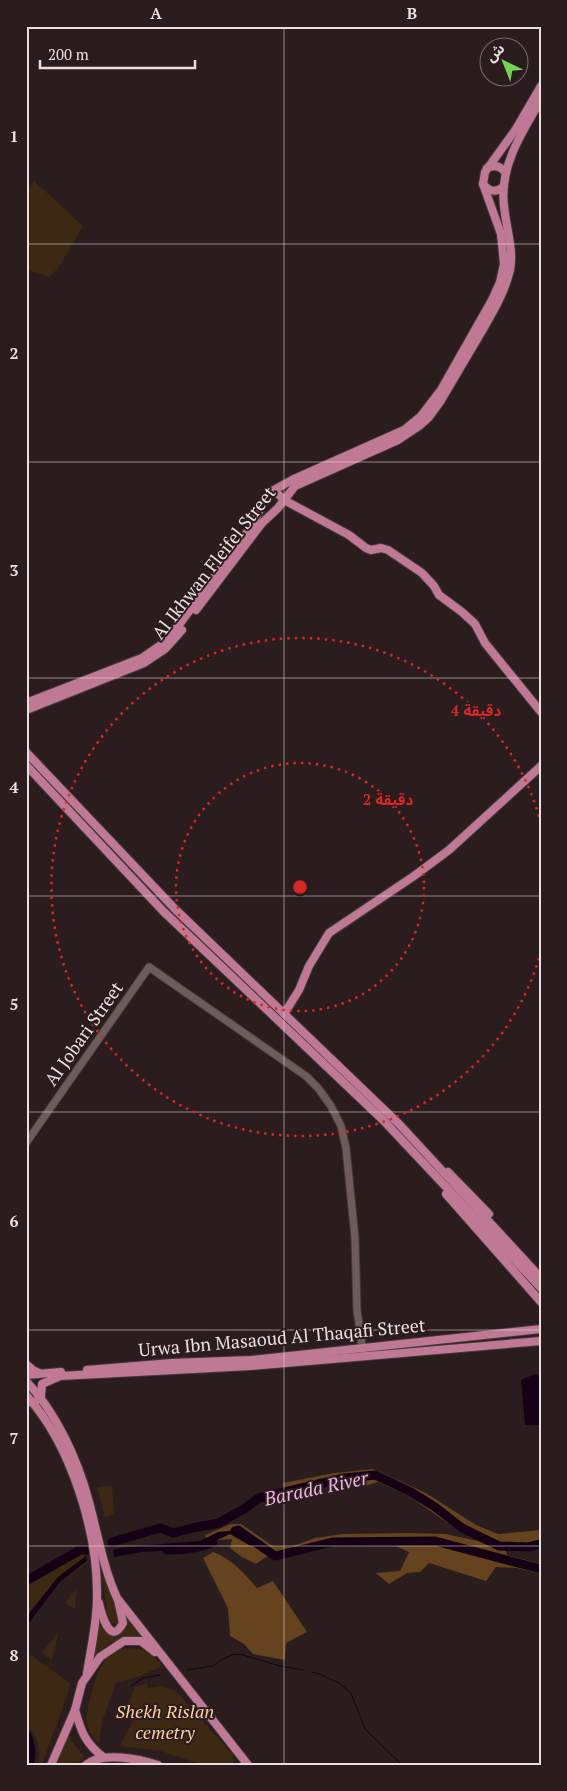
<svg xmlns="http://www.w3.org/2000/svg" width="567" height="1791" viewBox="0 0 567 1791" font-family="'PT Serif','Noto Sans Arabic',serif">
<rect width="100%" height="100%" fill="#2b1c1d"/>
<g fill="#3d2813">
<polygon points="34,181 83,226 59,267 49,277 26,269 26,194"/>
<polygon points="112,1486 114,1514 105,1517 97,1487"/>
<polygon points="83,1549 88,1562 60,1582 26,1627 26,1583"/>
<polygon points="103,1575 119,1615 119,1621 116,1624 111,1622 107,1613 102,1576"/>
<polygon points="76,1589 75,1609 65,1603"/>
<path d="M 128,1618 L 146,1641 C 126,1631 106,1642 93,1658 L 100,1624 L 105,1629 L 115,1634 L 121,1632 L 127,1627 Z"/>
<polygon points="59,1631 52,1660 42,1653"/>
<path d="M 125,1648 C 143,1648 151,1652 162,1666 L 140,1676 L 116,1683 L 102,1722 L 99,1743 C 80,1728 87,1709 93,1689 C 95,1682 97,1673 101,1667 C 106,1658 116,1652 125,1648 Z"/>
<path d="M 26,1652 L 71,1684 L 42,1765 L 38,1765 C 42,1748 37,1736 26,1723 Z"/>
<polygon points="147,1683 148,1688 161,1686 176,1691 233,1755 234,1765 203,1765 161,1751 120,1746 136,1715 126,1709 135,1687"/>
<polygon points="69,1732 72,1742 83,1755 83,1759 76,1765 57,1765"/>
</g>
<g fill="#64431e">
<polygon points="373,1469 426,1493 476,1525 498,1534 541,1530 541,1541 532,1543 504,1544 507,1555 541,1564 541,1574 517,1568 496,1567 486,1581 429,1563 420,1572 407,1573 389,1584 376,1573 400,1571 409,1552 391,1544 370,1546 339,1545 314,1551 280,1553 266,1557 256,1564 242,1557 230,1548 232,1539 207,1541 205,1535 231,1524 241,1524 273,1546 290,1547 315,1538 342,1534 409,1533 446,1534 478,1541 459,1531 409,1496 378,1482 362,1487 359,1480 342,1482 285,1496 283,1483 334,1473"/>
<path d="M 213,1552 C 232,1559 244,1573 257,1588 L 273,1581 L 307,1632 L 286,1643 L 285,1660 L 253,1654 L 244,1644 L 230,1636 L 228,1608 L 203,1558 Z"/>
</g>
<g fill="#150015">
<polygon points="535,1374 541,1377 541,1425 525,1425 521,1380"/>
<polygon points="238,1530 267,1551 249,1545 230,1534 207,1545 179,1550 141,1552 114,1557 113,1550 125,1547 200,1541 218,1532"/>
<polygon points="80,1550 26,1581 26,1578 71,1553"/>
<polygon points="86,1556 87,1561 60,1582 26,1627 26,1617 58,1577"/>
<path d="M 26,1726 C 35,1738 37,1750 34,1765 L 27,1765 C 30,1752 26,1739 26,1726 Z"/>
</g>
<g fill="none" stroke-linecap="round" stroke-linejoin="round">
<g stroke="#150015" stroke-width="1">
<polyline points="187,1670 213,1666 221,1660 234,1654 243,1655 280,1666 303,1670"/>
<polyline points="312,1672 319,1674 339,1683 351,1693 365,1729 402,1765"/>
<polyline points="131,1686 143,1678 160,1675"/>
</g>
<g stroke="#150015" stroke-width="9">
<polyline points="235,1531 238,1530 275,1556 333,1542 435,1541 541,1569"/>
<polyline points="112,1542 160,1528 174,1533 192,1528 219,1523 244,1509 259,1498 344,1478 375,1475 411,1492 435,1507 462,1528 499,1546 528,1547 541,1544"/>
<path d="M 167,1550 C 181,1550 199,1549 213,1542"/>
<polyline points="26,1581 80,1550 89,1550"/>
</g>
<g stroke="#473a3b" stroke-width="9">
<polyline id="secondary" points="26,1143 149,967 306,1076 318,1088 331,1106 341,1126 346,1148 355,1238 357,1310 363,1352"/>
</g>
<g stroke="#473a3b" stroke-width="10">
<g id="primary">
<path d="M 487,168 C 495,164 501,166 506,173"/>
<path d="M 483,184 C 489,192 497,193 504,186"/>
<polyline points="272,491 278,494 284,500 349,535 366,548 371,550 381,548 388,550 422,573 434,586 439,595 462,612 475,624 485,643 541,712"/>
<path d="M 196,610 L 262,523 L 278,508 L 295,486 L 398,440 L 419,426 L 429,417 L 440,402 C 453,380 466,358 479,336 C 491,315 504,295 510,270 C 514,250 506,227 504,206 C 499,167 522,132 541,100"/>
<polyline points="26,703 142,658 165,642 179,625 253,524 264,501 272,491 294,479 404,430 421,416 441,390 492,300 500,282 504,264 501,234 483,184 485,172 516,129 541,86"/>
<polyline points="26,710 144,663 165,649 182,630"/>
<polyline points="26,752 175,909 399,1124 541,1278"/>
<polyline points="26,765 163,911 383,1120 541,1288"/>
<polyline points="284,1014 299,990 309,966 329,933 414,876 449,850 541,766"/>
<polyline points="448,1172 489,1214"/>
<polyline points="446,1194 541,1302"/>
<polyline points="26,1364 33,1370 39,1373"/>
<polyline points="87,1370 172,1363 251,1360 541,1329"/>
<polyline points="26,1375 61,1372"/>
<path d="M 26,1381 C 56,1412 78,1460 89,1502 C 98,1535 103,1567 117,1598 L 248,1765"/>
<path d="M 26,1395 C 71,1444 98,1532 97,1597 C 97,1623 91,1648 87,1673"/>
<polyline points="26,1401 34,1403 41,1396 42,1384 60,1376 250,1366 541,1341"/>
<path d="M 99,1603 C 101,1612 110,1648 123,1623 L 118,1600"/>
<path d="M 75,1710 C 81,1731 85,1743 103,1757"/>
<polyline points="51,1765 75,1710 82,1683 100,1657 124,1641 141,1641 155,1652"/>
<path d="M 86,1765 C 101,1751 139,1759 158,1765"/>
</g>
</g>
<use href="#secondary" stroke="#6e5c5c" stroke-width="7"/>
<use href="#primary" stroke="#c07995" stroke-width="8"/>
</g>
<path fill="none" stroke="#ebe0e0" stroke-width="1" stroke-opacity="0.55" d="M 284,26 L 284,1765M 26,244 L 541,244M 26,462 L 541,462M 26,678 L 541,678M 26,896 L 541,896M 26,1112 L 541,1112M 26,1330 L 541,1330M 26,1546 L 541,1546"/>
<g fill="none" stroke="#d62828" stroke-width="2.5" stroke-dasharray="2.5 5">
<circle cx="300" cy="887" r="124"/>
<path d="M541 951A249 249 0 1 1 541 823"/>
</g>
<g text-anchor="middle" stroke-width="4" stroke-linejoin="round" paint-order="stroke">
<g font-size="18" fill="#ebe0e0" stroke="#2b1c1d">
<text transform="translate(214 563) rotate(-52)" y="6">Al Ikhwan Fleifel Street</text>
<text transform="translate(84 1034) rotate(-55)" y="6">Al Jobari Street</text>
<text transform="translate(282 1338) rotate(-5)" y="6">Urwa Ibn Masaoud Al Thaqafi Street</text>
</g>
<g font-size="18" font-style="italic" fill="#fccea0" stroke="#2b1c1d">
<text x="165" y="1718">Shekh Rislan<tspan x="165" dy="21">cemetry</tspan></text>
</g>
<g font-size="19" font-style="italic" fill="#eeb2e9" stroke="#2b1c1d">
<text transform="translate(316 1488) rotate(-12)" y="7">Barada River</text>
</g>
</g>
<circle cx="300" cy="887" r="8" fill="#d62828" stroke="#2b1c1d" stroke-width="2.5"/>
<g font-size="15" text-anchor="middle" font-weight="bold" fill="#d62828" stroke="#2b1c1d" stroke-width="4" stroke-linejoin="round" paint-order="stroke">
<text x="476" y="716">4 دقيقة</text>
<text x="388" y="805">2 دقيقة</text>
</g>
<rect width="567" height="1791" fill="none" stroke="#2b1c1d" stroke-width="55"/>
<g transform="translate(504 62) rotate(317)"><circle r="24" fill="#2b1c1d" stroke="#786a6b"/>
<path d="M0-4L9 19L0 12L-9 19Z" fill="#77d259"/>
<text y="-8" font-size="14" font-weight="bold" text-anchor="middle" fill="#ebe0e0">ش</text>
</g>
<path d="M40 60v8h155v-8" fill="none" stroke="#ebe0e0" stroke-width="2.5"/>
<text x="48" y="60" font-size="15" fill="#ebe0e0" stroke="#2b1c1d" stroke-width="4" paint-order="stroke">200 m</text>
<rect x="28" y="28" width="512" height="1736" fill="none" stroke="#ebe0e0" stroke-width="2"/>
<g font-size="16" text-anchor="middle" font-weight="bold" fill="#ebe0e0">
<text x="156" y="19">A</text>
<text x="412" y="19">B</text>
<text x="14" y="142">1</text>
<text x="14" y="359">2</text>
<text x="14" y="576">3</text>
<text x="14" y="793">4</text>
<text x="14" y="1010">5</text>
<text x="14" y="1227">6</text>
<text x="14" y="1444">7</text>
<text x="14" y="1661">8</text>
</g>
</svg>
